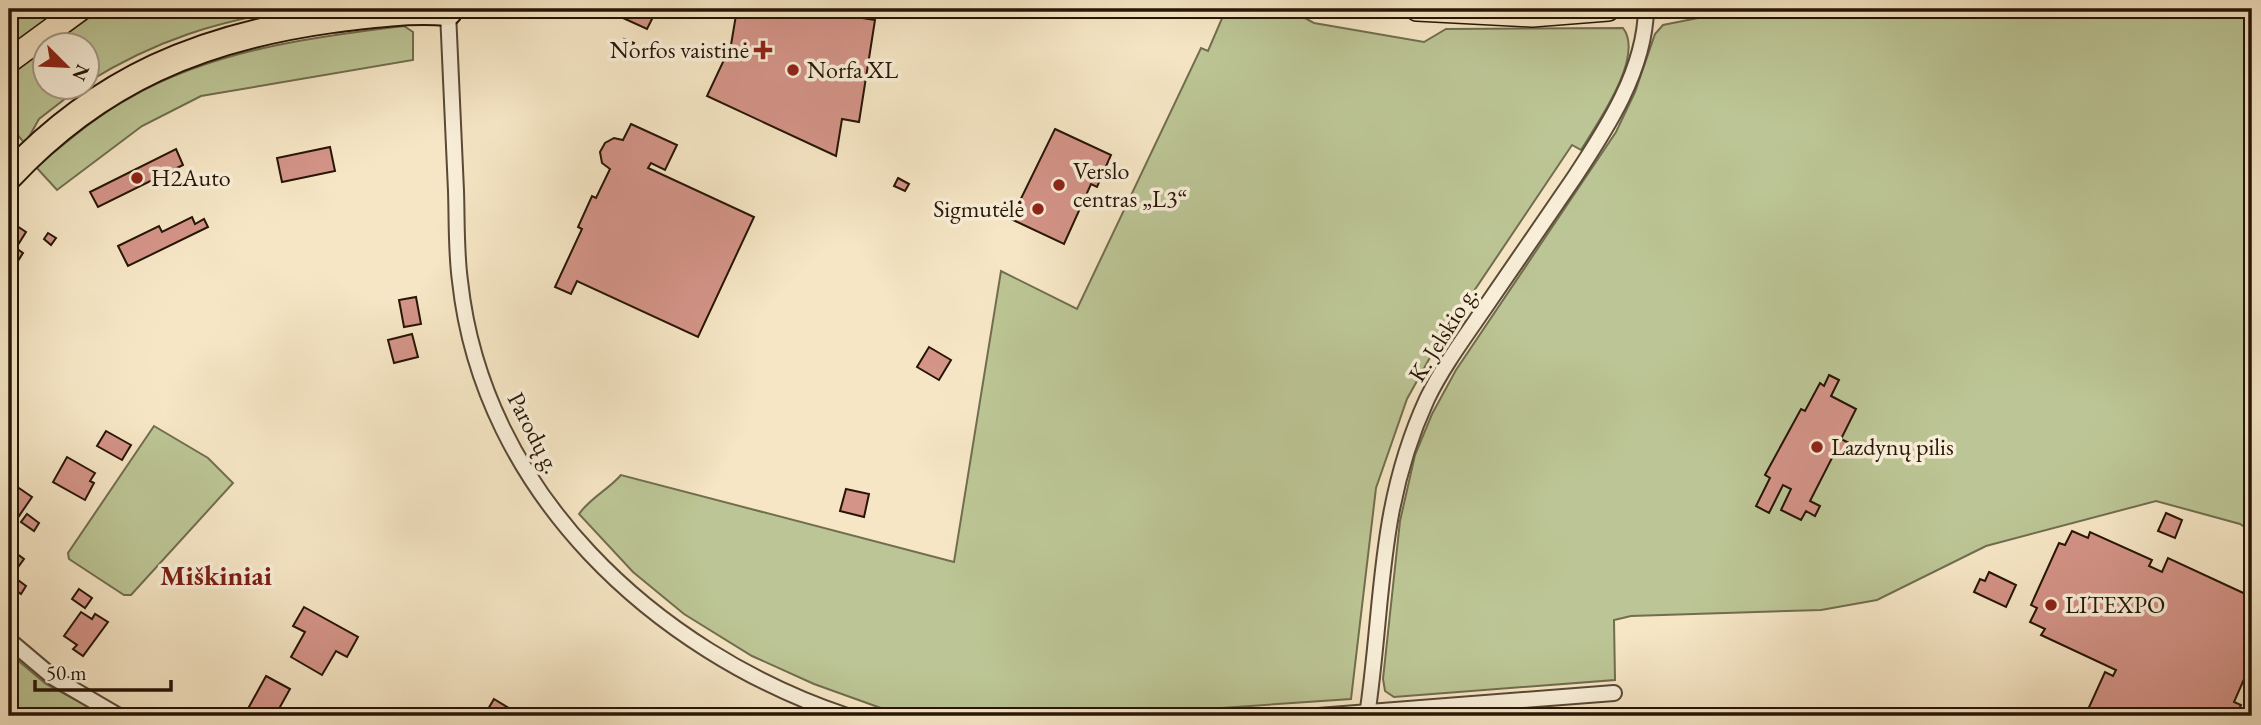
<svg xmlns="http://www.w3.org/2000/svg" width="2261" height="725" viewBox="0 0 2261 725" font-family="'EB Garamond',serif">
<rect width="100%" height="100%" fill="#f6e6c5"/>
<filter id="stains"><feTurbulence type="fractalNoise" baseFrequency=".00286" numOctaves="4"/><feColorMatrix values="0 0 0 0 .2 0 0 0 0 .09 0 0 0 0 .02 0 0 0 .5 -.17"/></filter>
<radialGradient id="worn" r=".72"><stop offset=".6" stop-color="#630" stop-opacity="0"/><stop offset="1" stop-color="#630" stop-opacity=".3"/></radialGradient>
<g fill="#bcc595" stroke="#716d4e" stroke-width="2">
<polygon points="9,9 62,9 9,47"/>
<path d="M 101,9 L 296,9 C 217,21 156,40 88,82 L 88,46 L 50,46 Z"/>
<path d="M 1226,9 L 1292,11 L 1314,23 L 1424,42 L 1446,29 L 1623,28 C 1645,56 1597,124 1581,150 L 1572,145 L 1433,352 L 1407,399 L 1376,488 L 1351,699 L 1106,716 L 903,716 L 814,684 L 752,656 L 684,614 L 633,572 L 579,514 C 591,497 608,490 621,475 L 954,562 L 1001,271 L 1077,309 L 1201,48 L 1208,51 Z"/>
<polygon points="1743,9 2252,9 2252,532 2240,524 2156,501 1986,546 1877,600 1821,610 1631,616 1614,620 1615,680 1394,697 1385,691 1383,679 1400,521 1415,455 1432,414 1456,370 1616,132 1635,92 1655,34 1663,25"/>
<path d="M 404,26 L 413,32 L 413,60 L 201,96 L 142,126 L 57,190 L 36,167 C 67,142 96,116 131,97 C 214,50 311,37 404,26 Z"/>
<polygon points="45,48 46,88 79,88 39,119 25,144 9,124 9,76"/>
<polygon points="154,426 208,458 233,483 131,595 124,595 69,559 68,553"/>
<polygon points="9,653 46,684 106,716 9,716"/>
</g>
<g fill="#d49488" stroke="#261506" stroke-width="2">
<polygon points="628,9 657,9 647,29 623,18"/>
<polygon points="737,9 805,9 875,20 859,122 842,119 836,156 707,96 731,45"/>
<polygon points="624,39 634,43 631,49 622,45"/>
<polygon points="631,124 677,145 665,170 651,163 648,168 754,217 698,337 577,281 571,294 555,287 582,229 578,227 592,196 596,198 610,169 602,163 600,152 605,143 614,138 623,140"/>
<polygon points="1055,129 1111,155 1097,187 1091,184 1064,244 1011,219"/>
<polygon points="330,147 335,171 282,182 277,158"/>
<polygon points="176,149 183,165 98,207 90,192"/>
<polygon points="898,178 909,184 905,191 894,186"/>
<polygon points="192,217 195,224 204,219 208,227 128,266 118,246 159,226 162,232"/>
<polygon points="11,222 26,232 16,248 23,253 9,275"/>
<polygon points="48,233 56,238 51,245 44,239"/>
<polygon points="416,297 421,324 404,327 399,300"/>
<polygon points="412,334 418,357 394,363 388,340"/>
<polygon points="929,347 951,360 939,380 917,367"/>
<polygon points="1829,375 1839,380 1831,396 1856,409 1841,439 1853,445 1847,456 1836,450 1810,501 1820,506 1815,516 1806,511 1801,520 1781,510 1791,489 1783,485 1769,513 1756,506 1770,478 1765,475 1801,409 1805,411 1820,383 1824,386"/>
<polygon points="106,431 131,445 122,460 97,446"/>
<polygon points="67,457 95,473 90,481 94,483 85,500 53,482"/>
<polygon points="16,486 32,497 19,516 9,509 9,497"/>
<polygon points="846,489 869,494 864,517 840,511"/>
<polygon points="2166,513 2182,520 2175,538 2158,531"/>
<polygon points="27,514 39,523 34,531 21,522"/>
<polygon points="2072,531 2088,538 2090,532 2152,560 2149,566 2162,572 2168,558 2252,597 2252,661 2234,702 2241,705 2236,716 2085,716 2105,672 2113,676 2116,670 2041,635 2045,629 2030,622 2037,608 2031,605 2059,543 2065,545"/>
<polygon points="9,548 24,559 13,574 9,573"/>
<polygon points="1989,572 2016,585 2006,607 1974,592 1980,579 1985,581"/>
<polygon points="14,577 26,586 21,594 9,585"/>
<polygon points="79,589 92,598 85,608 72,599"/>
<polygon points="304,607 358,637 347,657 336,651 322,675 291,657 305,632 293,626"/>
<polygon points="81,612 92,619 95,614 108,622 83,656 73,649 77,645 64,636"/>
<polygon points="266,676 290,689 275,716 244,716"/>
<polygon points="494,699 522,716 484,716"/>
</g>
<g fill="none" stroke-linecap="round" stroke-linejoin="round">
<g stroke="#5a4936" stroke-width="18">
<g id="street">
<path d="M 448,12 C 451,72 453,132 456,191 C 457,221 456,252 460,281 C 483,492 654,651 847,716"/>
<polyline points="9,640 54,678 119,716"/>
<polyline points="1318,716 1614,693"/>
<path d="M 1367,716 C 1384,602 1377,508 1427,399 C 1442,368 1464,338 1484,309 C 1514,265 1544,222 1574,178 C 1607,128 1645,70 1646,9"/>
</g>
</g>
<g stroke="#261506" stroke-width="26">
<g id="primary">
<polyline points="1417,9 1532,15 1608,9"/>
<polyline points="9,61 80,9"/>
</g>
</g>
<g stroke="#261506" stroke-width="30">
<path id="highway" d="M 9,176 C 100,79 202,37 332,19 C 371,14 409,9 448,12 L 448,9"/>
</g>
<use href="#street" stroke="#f9efd9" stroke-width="14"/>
<use href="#primary" stroke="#f6e6c5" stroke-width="23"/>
<use href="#highway" stroke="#f6e6c5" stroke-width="26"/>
</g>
<g fill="#8f2418" stroke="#f9efd9" stroke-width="2.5">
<path d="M759.5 39.5h7v7h7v7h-7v7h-7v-7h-7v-7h7z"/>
<circle cx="793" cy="70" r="7"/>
<circle cx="137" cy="178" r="7"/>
<circle cx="1059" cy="185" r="7"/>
<circle cx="1038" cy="209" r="7"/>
<circle cx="1817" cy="447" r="7"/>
<circle cx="2051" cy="605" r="7"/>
</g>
<g text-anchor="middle" stroke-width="7" stroke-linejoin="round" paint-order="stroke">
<g font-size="24" fill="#261506" stroke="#f9efd9" text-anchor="start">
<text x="749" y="58" text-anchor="end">Norfos vaistinė</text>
<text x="807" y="78">Norfa XL</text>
<text x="1073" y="179">Verslo<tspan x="1073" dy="28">centras „L3“</tspan></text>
<text x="151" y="186">H2Auto</text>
<text x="1024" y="217" text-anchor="end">Sigmutėlė</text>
<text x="1831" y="455">Lazdynų pilis</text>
<text x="2065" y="613">LITEXPO</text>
</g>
<g font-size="24" fill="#261506" stroke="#f9efd9">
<text transform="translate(1443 334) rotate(-58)" y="8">K. Jelskio g.</text>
<text transform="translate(534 433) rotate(63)" y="8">Parodų g.</text>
</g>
<g font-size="28" font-weight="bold" fill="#7a1f14" stroke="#f9efd9">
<text x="216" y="585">Miškiniai</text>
</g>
</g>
<rect width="2261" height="725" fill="none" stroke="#f6e6c5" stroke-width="35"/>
<rect x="10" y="10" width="2240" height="704" fill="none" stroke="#261506" stroke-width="3.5"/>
<rect x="18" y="18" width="2226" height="690" fill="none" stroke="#261506" stroke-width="2"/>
<g transform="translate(66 66) rotate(114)"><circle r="33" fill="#f9efd9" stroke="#a59885" stroke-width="2"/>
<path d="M0-5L12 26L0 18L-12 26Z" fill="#8f2418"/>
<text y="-10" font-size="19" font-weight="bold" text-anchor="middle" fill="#261506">N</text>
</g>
<path d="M35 680v10h136v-10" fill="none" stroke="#261506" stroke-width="3.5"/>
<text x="46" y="680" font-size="21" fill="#261506" stroke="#f9efd9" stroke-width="5" paint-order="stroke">50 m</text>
<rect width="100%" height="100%" filter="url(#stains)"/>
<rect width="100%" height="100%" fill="url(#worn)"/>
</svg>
